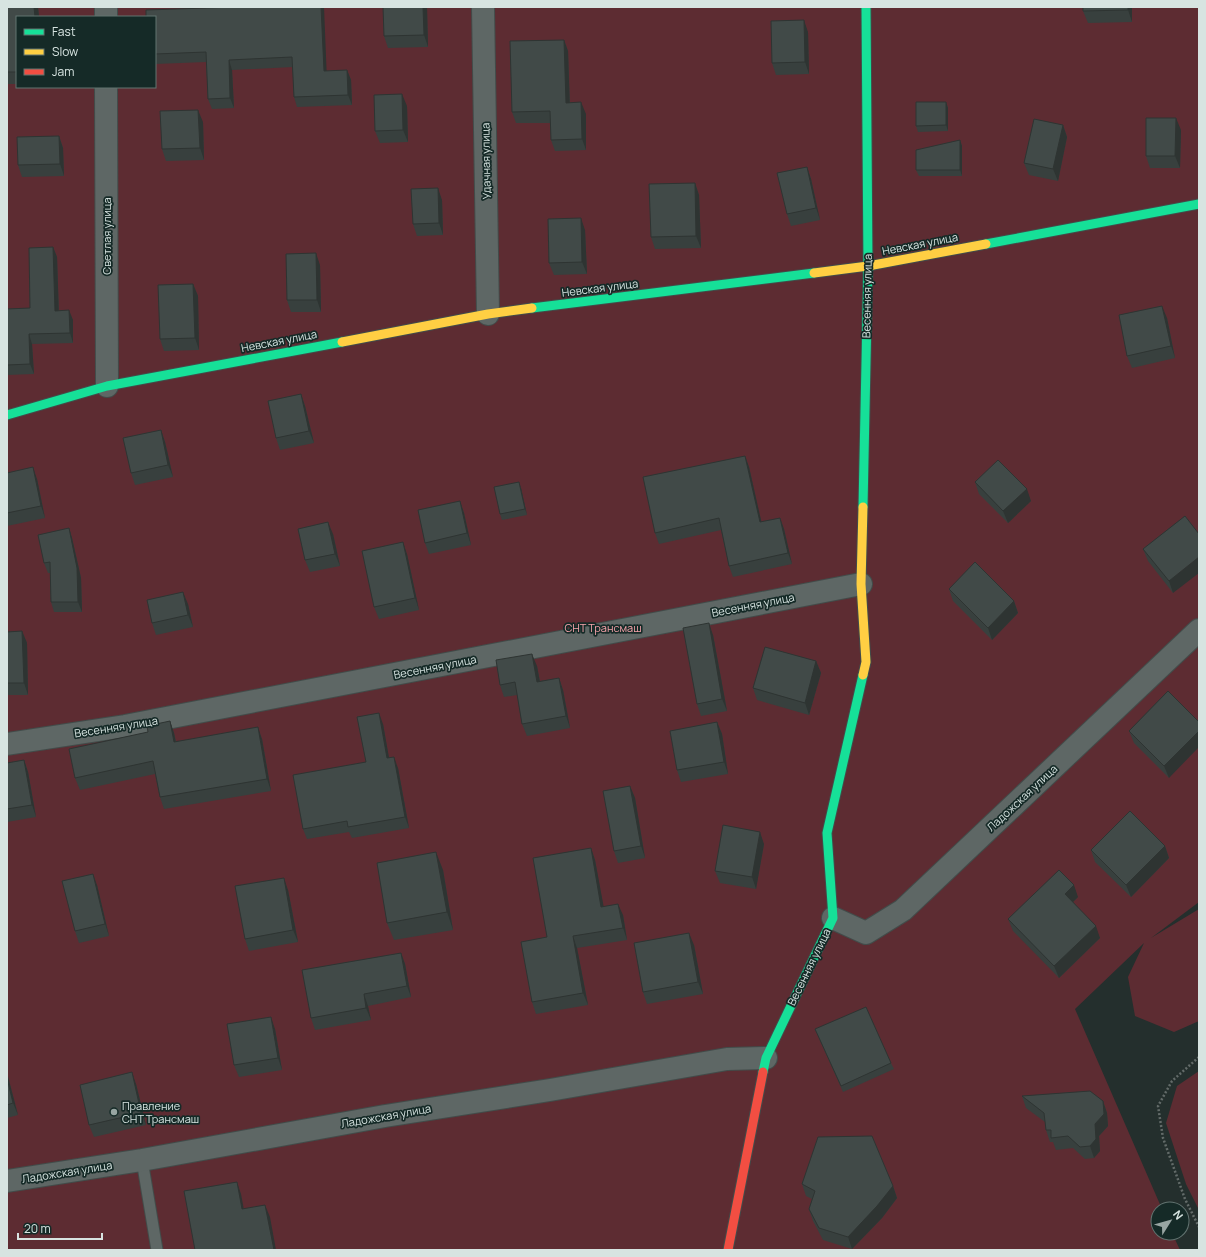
<svg xmlns="http://www.w3.org/2000/svg" width="1206" height="1257" viewBox="0 0 1206 1257" font-family="Manrope,sans-serif">
<rect width="100%" height="100%" fill="#242f2d"/>
<g fill="#5d2c32" fill-rule="evenodd">
<path d="M 7,7 L 1199,7 L 1199,902 L 1151,938 L 1199,909 L 1199,1021 L 1174,1032 L 1135,1016 L 1128,977 L 1144,943 L 1075,1009 L 1162,1209 L 1158,1209 L 1158,1233 L 1172,1233 L 1180,1250 L 7,1250 ZM 17,17 L 155,17 L 155,87 L 17,87 Z"/>
<polygon points="1199,1071 1199,1210 1186,1184 1166,1123 1177,1086"/>
</g>
<g fill="none" stroke-linecap="round" stroke-linejoin="round">
<g stroke="#424c4a" stroke-width="13">
<polyline id="lane" points="142,1160 157,1250"/>
</g>
<g stroke="#424c4a" stroke-width="24">
<g id="street">
<polyline points="106,7 106,17"/>
<polyline points="483,7 488,314"/>
<polyline points="106,87 107,386"/>
<polyline points="7,744 125,726 861,584"/>
<polyline points="833,918 866,933 903,910 1199,630"/>
<polyline points="7,1181 142,1160 385,1116 550,1090 727,1059 766,1058"/>
</g>
</g>
<g stroke="#424c4a" stroke-width="11">
<g id="fast">
<polyline points="986,244 1199,204"/>
<polyline points="532,308 814,273"/>
<polyline points="7,415 107,386 342,342"/>
<polyline points="863,507 868,266 866,7"/>
<polyline points="763,1072 766,1058 833,918 827,833 863,675"/>
</g>
</g>
<g stroke="#424c4a" stroke-width="11">
<g id="slow">
<polyline points="814,273 868,266 986,244"/>
<polyline points="342,342 488,314 532,308"/>
<polyline points="863,507 861,584 866,662 863,675"/>
</g>
</g>
<g stroke="#424c4a" stroke-width="11">
<polyline id="jam" points="728,1250 763,1072"/>
</g>
<polyline stroke="#636b69" stroke-width="2.5" stroke-dasharray="2 2" stroke-linecap="butt" points="1199,1057 1172,1081 1158,1106 1163,1138 1185,1199 1199,1227"/>
<use href="#lane" stroke="#5e6765" stroke-width="11"/>
<use href="#street" stroke="#5e6765" stroke-width="22"/>
<use href="#fast" stroke="#16e098" stroke-width="9"/>
<use href="#slow" stroke="#ffcf43" stroke-width="9"/>
<use href="#jam" stroke="#f24e42" stroke-width="9"/>
</g>
<g fill="#38403e">
<polygon points="7,7 38,7 39,17 17,17 17,84 7,84"/>
<polygon points="236,7 327,71 347,70 351,80 352,105 297,107 294,97 293,67 232,70 234,108 212,109 208,99 206,62 155,64 155,17"/>
<polygon points="427,7 428,47 388,48 384,36"/>
<polygon points="1132,7 1132,22 1088,23 1083,11"/>
<polygon points="808,32 809,74 776,75 772,63"/>
<polygon points="564,40 568,51 570,103 586,114 586,150 555,151 551,140 551,123 516,123 512,112"/>
<polygon points="946,102 948,108 948,131 918,132 916,126"/>
<polygon points="407,106 408,142 380,143 375,131"/>
<polygon points="203,122 204,160 166,161 162,149"/>
<polygon points="1063,125 1067,137 1058,181 1029,175 1024,163"/>
<polygon points="1181,130 1180,168 1150,168 1146,156"/>
<polygon points="59,136 63,148 64,176 22,177 18,165"/>
<polygon points="960,140 962,146 962,176 919,176 916,170"/>
<polygon points="807,167 811,179 820,220 791,226 787,214"/>
<polygon points="695,183 699,195 701,248 655,249 651,237"/>
<polygon points="442,200 443,235 417,236 413,224"/>
<polygon points="585,230 587,274 554,275 549,263"/>
<polygon points="53,247 57,257 59,311 73,320 73,343 32,344 34,374 7,375 7,309 30,308"/>
<polygon points="320,265 321,312 291,312 287,300"/>
<polygon points="193,284 198,296 199,350 164,351 160,339"/>
<polygon points="1167,318 1175,358 1132,368 1127,356"/>
<polygon points="301,394 305,406 314,443 280,450 276,438"/>
<polygon points="161,430 165,442 173,477 135,485 131,473"/>
<polygon points="745,456 749,467 761,522 780,518 784,529 792,564 733,577 729,566 721,530 659,544 655,533"/>
<polygon points="7,473 37,479 45,518 7,526"/>
<polygon points="975,482 1031,501 1008,523 979,494"/>
<polygon points="521,488 527,515 502,520 500,514"/>
<polygon points="460,501 464,513 471,545 429,554 425,543"/>
<polygon points="1185,516 1173,593 1148,561 1143,549"/>
<polygon points="69,528 72,538 81,578 82,612 54,612 51,602 50,573 48,573 44,563"/>
<polygon points="333,534 340,566 310,572 305,560"/>
<polygon points="407,554 419,610 379,619 374,607"/>
<polygon points="949,589 1014,601 1018,613 992,640 953,601"/>
<polygon points="188,604 193,627 156,635 152,623"/>
<polygon points="22,631 27,643 28,695 7,695 7,632"/>
<polygon points="713,635 727,711 701,716 697,704"/>
<polygon points="816,661 821,673 809,715 757,700 753,688"/>
<polygon points="537,666 540,681 559,678 563,690 570,728 527,736 522,724 517,695 504,697 500,685"/>
<polygon points="1168,691 1169,778 1134,743 1129,731"/>
<polygon points="170,721 174,733 176,741 262,739 271,791 164,809 160,797 155,774 80,790 75,778 148,732"/>
<polygon points="717,722 722,734 728,774 681,782 677,770"/>
<polygon points="383,724 389,758 398,768 409,828 352,838 349,832 307,839 303,829 366,762"/>
<polygon points="24,760 28,772 36,817 7,822 7,763"/>
<polygon points="630,786 635,798 645,858 618,863 614,851"/>
<polygon points="764,844 756,889 720,883 715,871"/>
<polygon points="1165,846 1169,858 1131,897 1095,862 1091,850"/>
<polygon points="591,848 595,860 603,906 623,915 627,940 577,948 588,1005 536,1014 532,1002"/>
<polygon points="443,870 453,930 394,940 387,923"/>
<polygon points="97,885 109,936 79,943 75,931"/>
<polygon points="288,890 298,942 249,951 245,939"/>
<polygon points="1078,897 1073,902 1100,938 1059,978 1013,931 1008,919"/>
<polygon points="694,945 703,994 647,1004 643,992"/>
<polygon points="401,953 405,964 411,997 368,1006 371,1020 315,1030 311,1018"/>
<polygon points="275,1029 282,1070 239,1077 234,1065"/>
<polygon points="815,1029 891,1063 894,1069 843,1092"/>
<polygon points="7,1073 18,1115 7,1118"/>
<polygon points="136,1084 146,1125 94,1137 89,1125"/>
<polygon points="1022,1096 1103,1101 1107,1113 1108,1126 1099,1136 1100,1151 1094,1158 1085,1159 1073,1148 1056,1150 1053,1142 1050,1142 1046,1130 1045,1122 1026,1108"/>
<polygon points="802,1184 893,1186 897,1198 882,1218 852,1249 823,1240 813,1221 809,1209 812,1199 806,1196"/>
</g>
<g fill="#2e3432">
<polygon points="34,7 38,7 39,17 35,17"/>
<polygon points="321,7 324,7 327,81 324,71"/>
<polygon points="423,7 427,7 428,47 424,35"/>
<polygon points="1128,7 1132,7 1132,22 1128,10"/>
<polygon points="804,20 808,32 809,74 805,62"/>
<polygon points="564,40 568,51 570,114 566,103"/>
<polygon points="229,60 232,70 234,108 230,98"/>
<polygon points="347,70 351,80 352,105 348,95"/>
<polygon points="402,94 407,106 408,142 403,130"/>
<polygon points="581,102 586,114 586,150 582,139"/>
<polygon points="946,102 948,108 948,131 946,125"/>
<polygon points="198,110 203,122 204,160 200,148"/>
<polygon points="1176,118 1181,130 1180,168 1175,156"/>
<polygon points="1063,125 1067,137 1058,181 1053,169"/>
<polygon points="59,136 63,148 64,176 60,164"/>
<polygon points="960,140 962,146 962,176 960,170"/>
<polygon points="807,167 811,179 820,220 816,208"/>
<polygon points="695,183 699,195 701,248 696,236"/>
<polygon points="438,188 442,200 443,235 439,223"/>
<polygon points="581,218 585,230 587,274 582,262"/>
<polygon points="53,247 57,257 59,321 55,311"/>
<polygon points="316,253 320,265 321,312 317,300"/>
<polygon points="193,284 198,296 199,350 195,338"/>
<polygon points="1162,306 1167,318 1175,358 1171,346"/>
<polygon points="69,310 73,320 73,343 70,333"/>
<polygon points="29,334 32,344 34,374 30,364"/>
<polygon points="301,394 305,406 314,443 309,431"/>
<polygon points="161,430 165,442 173,477 168,465"/>
<polygon points="745,456 749,467 764,533 760,522"/>
<polygon points="33,467 37,479 45,518 41,506"/>
<polygon points="519,482 521,488 527,515 525,509"/>
<polygon points="1027,489 1031,501 1008,523 1003,511"/>
<polygon points="460,501 464,513 471,545 467,533"/>
<polygon points="780,518 784,529 792,564 788,553"/>
<polygon points="328,522 333,534 340,566 335,554"/>
<polygon points="69,528 72,538 81,578 82,612 78,602"/>
<polygon points="403,542 407,554 419,610 415,598"/>
<polygon points="1199,557 1199,573 1173,593 1169,581"/>
<polygon points="183,592 188,604 193,627 188,615"/>
<polygon points="1014,601 1018,613 992,640 988,628"/>
<polygon points="709,623 713,635 727,711 722,699"/>
<polygon points="22,631 27,643 28,695 24,683"/>
<polygon points="532,654 537,666 542,694 537,682"/>
<polygon points="816,661 821,673 809,715 805,703"/>
<polygon points="559,678 563,690 570,728 566,716"/>
<polygon points="379,713 383,724 391,769 387,758"/>
<polygon points="170,721 174,733 178,754 174,742"/>
<polygon points="717,722 722,734 728,774 724,762"/>
<polygon points="258,727 262,739 271,791 267,779"/>
<polygon points="1199,731 1199,747 1169,778 1164,766"/>
<polygon points="394,757 398,768 409,828 405,817"/>
<polygon points="24,760 28,772 36,817 32,805"/>
<polygon points="630,786 635,798 645,858 641,846"/>
<polygon points="760,832 764,844 756,889 752,877"/>
<polygon points="1165,846 1169,858 1131,897 1126,885"/>
<polygon points="591,848 595,860 606,919 601,907"/>
<polygon points="436,852 443,870 453,930 447,912"/>
<polygon points="93,874 97,885 109,936 105,924"/>
<polygon points="284,878 288,890 298,942 293,930"/>
<polygon points="1074,885 1078,897 1069,906 1065,894"/>
<polygon points="618,904 623,915 627,940 623,928"/>
<polygon points="1096,926 1100,938 1059,978 1054,966"/>
<polygon points="689,933 694,945 703,994 698,982"/>
<polygon points="573,936 577,948 588,1005 583,993"/>
<polygon points="401,953 405,964 411,997 407,986"/>
<polygon points="364,994 368,1006 371,1020 366,1008"/>
<polygon points="271,1017 275,1029 282,1070 278,1058"/>
<polygon points="132,1072 136,1084 146,1125 141,1113"/>
<polygon points="7,1073 18,1115 13,1103 7,1078"/>
<polygon points="1103,1101 1107,1113 1108,1126 1099,1136 1100,1151 1094,1158 1090,1146 1095,1124"/>
<polygon points="237,1182 241,1194 246,1221 242,1209"/>
<polygon points="893,1186 897,1198 882,1218 852,1249 848,1237"/>
<polygon points="265,1205 270,1217 276,1250 274,1250"/>
</g>
<g fill="#414a48" stroke="#2e3432">
<polygon points="7,7 34,7 35,17 17,17 17,72 7,72"/>
<polygon points="236,7 321,7 324,71 347,70 348,95 294,97 292,57 229,60 230,98 208,99 206,52 155,54 155,17 146,17 146,10"/>
<polygon points="383,7 423,7 424,35 384,36"/>
<polygon points="1083,7 1128,7 1128,10 1083,11"/>
<polygon points="804,20 805,62 772,63 771,21"/>
<polygon points="564,40 566,103 581,102 582,139 551,140 550,111 512,112 510,41"/>
<polygon points="402,94 403,130 375,131 374,95"/>
<polygon points="916,102 946,102 946,125 916,126"/>
<polygon points="198,110 200,148 162,149 160,111"/>
<polygon points="1146,118 1176,118 1175,156 1146,156"/>
<polygon points="1034,119 1063,125 1053,169 1024,163"/>
<polygon points="59,136 60,164 18,165 17,137"/>
<polygon points="960,140 960,170 916,170 916,150"/>
<polygon points="807,167 816,208 787,214 777,173"/>
<polygon points="695,183 696,236 651,237 649,184"/>
<polygon points="438,188 439,223 413,224 411,189"/>
<polygon points="581,218 582,262 549,263 548,219"/>
<polygon points="53,247 55,311 69,310 70,333 29,334 30,364 7,365 7,309 30,308 29,248"/>
<polygon points="316,253 317,300 287,300 286,254"/>
<polygon points="193,284 195,338 160,339 158,285"/>
<polygon points="1162,306 1171,346 1127,356 1119,315"/>
<polygon points="301,394 309,431 276,438 268,401"/>
<polygon points="161,430 168,465 131,473 123,438"/>
<polygon points="745,456 760,522 780,518 788,553 729,566 719,518 655,533 643,477"/>
<polygon points="998,460 1027,489 1003,511 975,482"/>
<polygon points="33,467 41,506 7,513 7,473"/>
<polygon points="519,482 525,509 500,514 494,487"/>
<polygon points="460,501 467,533 425,543 418,510"/>
<polygon points="1185,516 1199,534 1199,557 1169,581 1143,549"/>
<polygon points="328,522 335,554 305,560 298,529"/>
<polygon points="69,528 77,568 78,602 51,602 50,562 44,563 38,535"/>
<polygon points="403,542 415,598 374,607 362,551"/>
<polygon points="975,562 1014,601 988,628 949,589"/>
<polygon points="183,592 188,615 152,623 147,600"/>
<polygon points="709,623 722,699 697,704 683,628"/>
<polygon points="22,631 24,683 7,683 7,632"/>
<polygon points="765,647 816,661 805,703 753,688"/>
<polygon points="532,654 537,682 559,678 566,716 522,724 515,682 500,685 496,660"/>
<polygon points="1168,691 1199,722 1199,731 1164,766 1129,731"/>
<polygon points="379,713 387,758 394,757 405,817 348,827 347,821 303,829 293,775 366,762 357,717"/>
<polygon points="170,721 174,742 258,727 267,779 160,797 153,761 75,778 69,749 148,732 147,726"/>
<polygon points="717,722 724,762 677,770 670,731"/>
<polygon points="24,760 32,805 7,809 7,763"/>
<polygon points="630,786 641,846 614,851 603,791"/>
<polygon points="1130,811 1165,846 1126,885 1091,850"/>
<polygon points="723,825 760,832 752,877 715,871"/>
<polygon points="591,848 601,907 618,904 623,928 573,936 583,993 532,1002 521,942 547,937 533,858"/>
<polygon points="436,852 447,912 387,923 377,863"/>
<polygon points="1059,870 1074,885 1065,894 1096,926 1054,966 1008,919"/>
<polygon points="93,874 105,924 75,931 62,881"/>
<polygon points="284,878 293,930 245,939 235,886"/>
<polygon points="689,933 698,982 643,992 634,943"/>
<polygon points="401,953 407,986 364,994 366,1008 311,1018 302,970"/>
<polygon points="866,1007 891,1063 841,1086 815,1029"/>
<polygon points="271,1017 278,1058 234,1065 227,1024"/>
<polygon points="132,1072 141,1113 89,1125 80,1085"/>
<polygon points="7,1078 13,1103 7,1105"/>
<polygon points="1090,1091 1103,1101 1104,1114 1095,1124 1096,1139 1090,1146 1080,1147 1068,1136 1051,1138 1051,1130 1046,1130 1044,1113 1022,1096"/>
<polygon points="872,1136 893,1186 877,1206 848,1237 819,1228 809,1209 815,1191 802,1184 818,1137"/>
<polygon points="237,1182 242,1209 265,1205 274,1250 195,1250 184,1191"/>
</g>
<circle fill="#98a5a2" stroke="#152a27" stroke-width="1.5" cx="114" cy="1112" r="4"/>
<g text-anchor="middle" stroke-width="3.5" stroke-linejoin="round" paint-order="stroke">
<g font-size="11" fill="#d7e4e1" stroke="#152a27">
<text transform="translate(486 161) rotate(-91)" y="4">Удачная улица</text>
<text transform="translate(107 236) rotate(-90)" y="4">Светлая улица</text>
<text transform="translate(920 244) rotate(-11)" y="4">Невская улица</text>
<text transform="translate(600 288) rotate(-7)" y="4">Невская улица</text>
<text transform="translate(867 296) rotate(-89)" y="4">Весенняя улица</text>
<text transform="translate(279 341) rotate(-11)" y="4">Невская улица</text>
<text transform="translate(753 605) rotate(-11)" y="4">Весенняя улица</text>
<text transform="translate(435 667) rotate(-11)" y="4">Весенняя улица</text>
<text transform="translate(116 727) rotate(-9)" y="4">Весенняя улица</text>
<text transform="translate(1022 798) rotate(-43)" y="4">Ладожская улица</text>
<text transform="translate(809 967) rotate(-64)" y="4">Весенняя улица</text>
<text transform="translate(386 1116) rotate(-10)" y="4">Ладожская улица</text>
<text transform="translate(67 1172) rotate(-9)" y="4">Ладожская улица</text>
</g>
<g font-size="11" fill="#f8a4ac" stroke="#152a27">
<text x="603" y="632">СНТ Трансмаш</text>
</g>
<g font-size="11" fill="#d7e4e1" stroke="#152a27" text-anchor="start">
<text x="122" y="1110">Правление<tspan x="122" dy="13">СНТ Трансмаш</tspan></text>
</g>
</g>
<rect width="1206" height="1257" fill="none" stroke="#d7e4e1" stroke-width="16"/>
<rect x="16" y="16" width="140" height="72" fill="#152a27" stroke="#637471"/>
<rect x="24" y="29" width="20" height="6" fill="#16e098" stroke="#637471"/>
<text x="52" y="36" font-size="12" fill="#d7e4e1">Fast</text>
<rect x="24" y="49" width="20" height="6" fill="#ffcf43" stroke="#637471"/>
<text x="52" y="56" font-size="12" fill="#d7e4e1">Slow</text>
<rect x="24" y="69" width="20" height="6" fill="#f24e42" stroke="#637471"/>
<text x="52" y="76" font-size="12" fill="#d7e4e1">Jam</text>
<g transform="translate(1170 1221) rotate(53)"><circle r="19" fill="#152a27" stroke="#637471"/>
<path d="M0-3L7 15L0 10L-7 15Z" fill="#98a5a2"/>
<text y="-6" font-size="11" font-weight="bold" text-anchor="middle" fill="#d7e4e1">N</text>
</g>
<path d="M18 1233v6h84v-6" fill="none" stroke="#d7e4e1" stroke-width="2"/>
<text x="24" y="1233" font-size="12" fill="#d7e4e1" stroke="#152a27" stroke-width="3" paint-order="stroke">20 m</text>
</svg>
